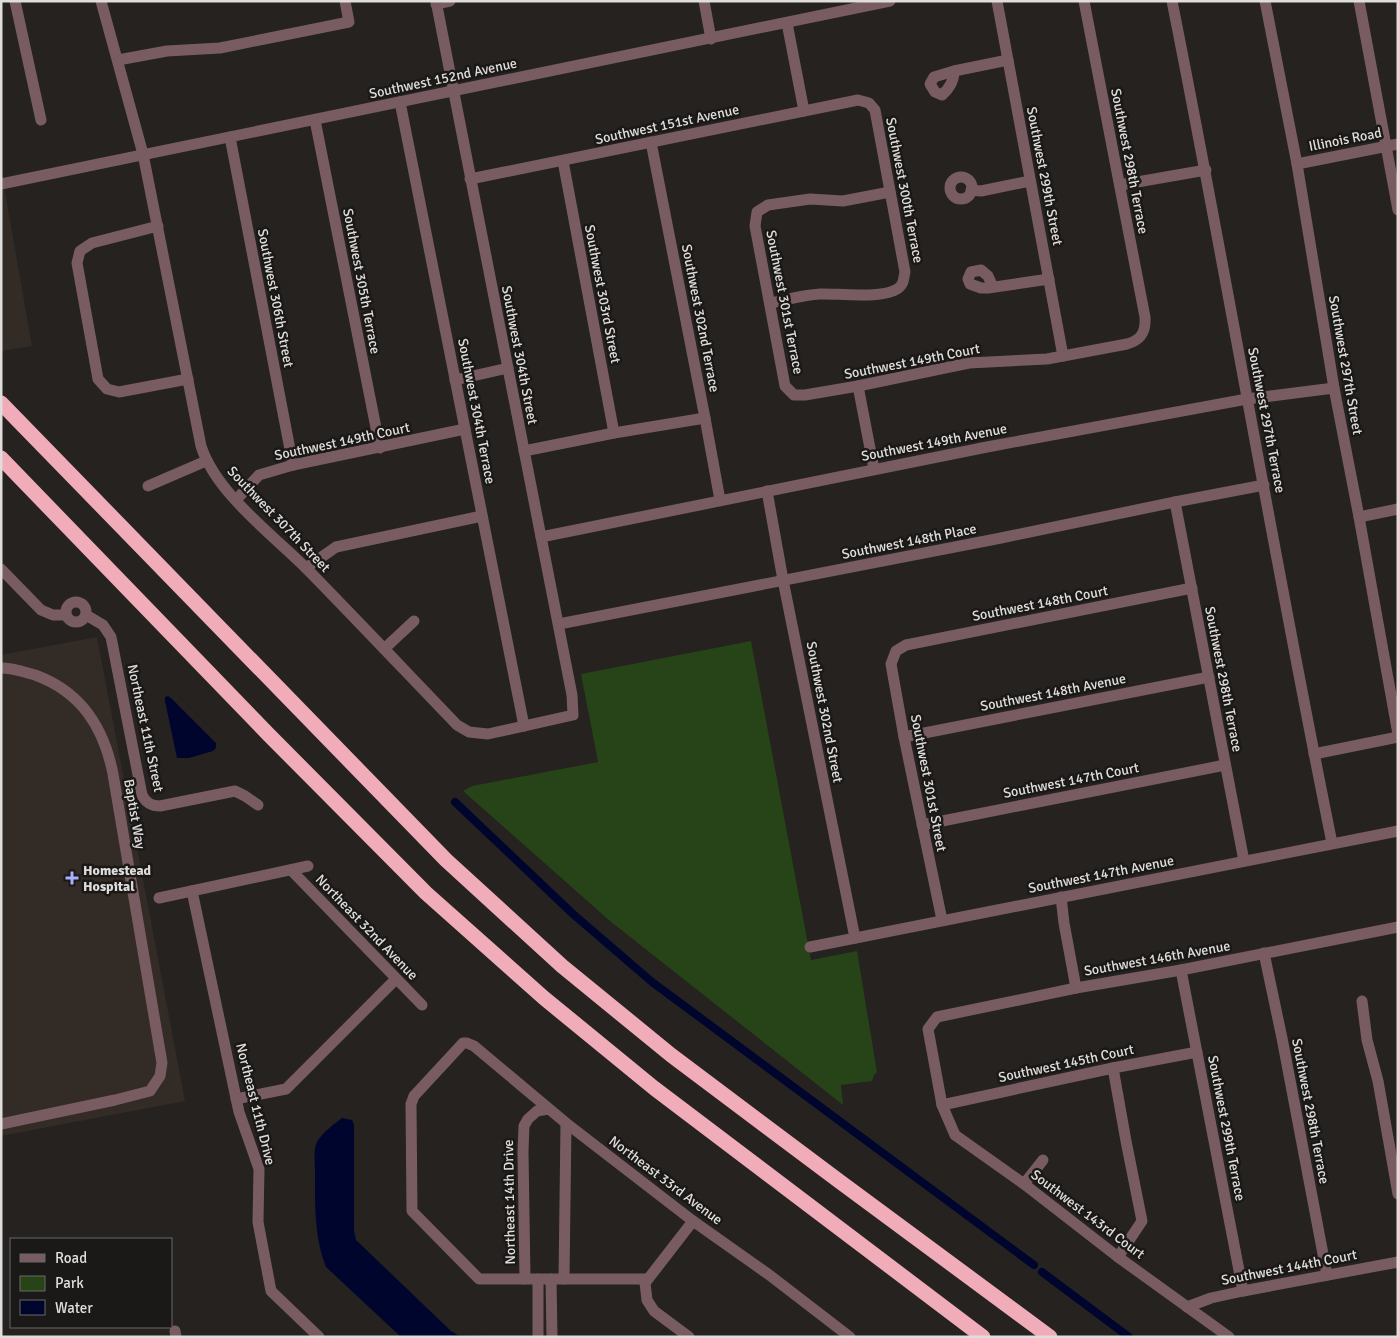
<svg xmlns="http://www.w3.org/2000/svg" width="1399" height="1338" viewBox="0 0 1399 1338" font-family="Signika,sans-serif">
<rect width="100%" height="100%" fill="#252220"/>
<g fill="#332b25">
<polygon points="1,169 32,346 1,351"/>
<polygon points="97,637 185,1101 1,1136 1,655"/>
</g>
<polygon fill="#264417" points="751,641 811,960 857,951 877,1072 874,1075 872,1081 841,1085 843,1105 610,921 463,791 472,786 598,762 581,674"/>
<g fill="#00052d">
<polygon points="168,696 171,698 216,743 216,748 213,751 189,758 177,758 165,701 165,697"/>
<path d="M 342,1118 L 352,1120 L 354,1125 L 354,1231 L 356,1240 L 451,1331 L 458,1335 L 509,1337 L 401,1337 L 326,1267 C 314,1237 315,1204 315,1172 C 315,1163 313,1150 317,1142 C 322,1133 334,1124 342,1118 Z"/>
</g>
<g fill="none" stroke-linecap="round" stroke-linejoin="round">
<g stroke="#00052d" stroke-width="8">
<polyline points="455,802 573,914 652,982 1034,1265"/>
<polyline points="1042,1272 1129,1337"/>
</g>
<g stroke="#785c61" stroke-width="11">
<polyline points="15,1 41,120"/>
<path d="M 101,1 L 143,154 L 201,446 C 216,493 272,534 307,569 C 357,620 407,673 457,725 L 469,732 L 488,734 L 573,715 L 572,695 L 436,1"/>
<polyline points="704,1 711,39"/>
<polyline points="997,1 1063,356"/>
<path d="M 1172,1 C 1228,282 1275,563 1332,843"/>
<polyline points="1265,1 1297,164 1334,388 1359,517 1398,734"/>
<polyline points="1359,1 1398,210"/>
<polyline points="436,4 450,1"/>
<polyline points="787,23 804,111"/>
<polyline points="118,60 167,51 220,48 349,22 345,1"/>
<path d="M 954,71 C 954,81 950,88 942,95 L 935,92 L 930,84 L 934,77 L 954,71 L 1008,60"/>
<polyline points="400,102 524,726"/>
<polyline points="315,120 380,448"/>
<polyline points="230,137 293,465"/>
<polyline points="651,142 705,418 720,500"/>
<polyline points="563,161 614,433"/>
<polyline points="1297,164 1398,144"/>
<circle cx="961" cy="188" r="11"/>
<path d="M 470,179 L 858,100 L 869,103 L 875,110 L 905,272 C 904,275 904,281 902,284 C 893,301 837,293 820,294 C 803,295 786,300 770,303"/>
<polyline points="1,184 890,1"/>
<polyline points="1120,185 1206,170"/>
<polyline points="971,190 981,191 1030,181"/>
<path d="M 890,192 L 843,201 L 810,199 L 768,205 L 757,212 L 755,226 L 785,386 L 794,395 L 805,395 L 858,386 L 969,363 L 1047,359 L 1127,344 C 1142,340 1146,331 1145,317 L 1084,1"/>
<polyline points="158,226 92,243 80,251 77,263 98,379 107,389 119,392 188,379"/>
<polyline points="993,287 988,276 981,270 971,272 968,279 970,284 981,288 988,288 1049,279"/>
<polyline points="455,380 508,368"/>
<polyline points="858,386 874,469"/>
<polyline points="524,451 614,433 705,418"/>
<polyline points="148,486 206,461"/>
<polyline points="767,491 783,580 855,938"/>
<polyline points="236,500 259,475 293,465 465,429"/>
<polyline points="1175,502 1244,861"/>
<polyline points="1359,517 1398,509"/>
<polyline points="541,537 987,447 1247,399 1334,388"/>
<polyline points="306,568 336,547 482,516"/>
<polyline points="1,569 41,610 53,615 66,615"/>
<circle cx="76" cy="612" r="10"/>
<path d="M 86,615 L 103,625 L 111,637 L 142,795 C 146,803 151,806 160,806 L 235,791 L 245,796 L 258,805"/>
<polyline points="559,624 1001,538 1175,502 1264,485"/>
<polyline points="384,649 414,621"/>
<path d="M 1,668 C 13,668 24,672 35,675 C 82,692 104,728 113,774 L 162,1063 L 160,1076 L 150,1091 L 115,1100 L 1,1124"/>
<polyline points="904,737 1209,677"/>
<polyline points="1314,754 1398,737"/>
<polyline points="922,825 1225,765"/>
<polyline points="291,870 422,1005"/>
<polyline points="192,891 239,1112 259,1169 258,1222 271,1291 319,1337"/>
<polyline points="1061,897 1064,923 1076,988"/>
<polyline points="159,898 308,866"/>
<polyline points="942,920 904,737 891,664 896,651 906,645 1192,588"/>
<polyline points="810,947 1398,831"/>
<polyline points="1264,953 1282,1038 1327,1275"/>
<polyline points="1181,970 1243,1291"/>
<polyline points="1362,1001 1367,1040 1378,1081 1398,1194"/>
<polyline points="1113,1068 1126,1141 1142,1221 1118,1257"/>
<polyline points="236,1099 286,1089 396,979"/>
<polyline points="942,1105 1113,1068 1197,1052"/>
<polyline points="1024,1184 1043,1160"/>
<polyline points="525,1279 523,1151 524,1126 528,1119 537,1111 548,1109"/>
<polyline points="551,1279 552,1337"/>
<polyline points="564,1279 566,1123"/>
<polyline points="648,1279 479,1279 412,1211 411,1104 414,1096 463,1043 467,1043 474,1046 566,1123 693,1221 768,1274 850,1337"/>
<polyline points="1187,1307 1211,1298 1243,1291 1398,1262"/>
<polyline points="175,1331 176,1337"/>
<polyline points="538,1337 538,1279"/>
<polyline points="689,1337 654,1311 647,1300 645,1283 693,1221"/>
<polyline points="1229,1337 1118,1257 1024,1184 955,1135 942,1105 928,1029 937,1017 1076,988 1181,970 1398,927"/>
</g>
<g stroke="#f1acb9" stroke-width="15">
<polyline points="1,403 446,860 562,966 671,1055 839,1181 1050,1337"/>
<polyline points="1,458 269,735 426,893 544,998 654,1088 983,1337"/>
</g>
</g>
<path fill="#a8b0fc" stroke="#1b1917" stroke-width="2" d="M69.5 870.5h5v5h5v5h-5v5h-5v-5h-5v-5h5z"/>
<g text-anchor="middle" stroke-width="5" stroke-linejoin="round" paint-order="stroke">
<g font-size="14" fill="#e0dedd" stroke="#1b1917">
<text transform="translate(443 78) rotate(-12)" y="5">Southwest 152nd Avenue</text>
<text transform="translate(667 124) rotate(-12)" y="5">Southwest 151st Avenue</text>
<text transform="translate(1345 139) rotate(-11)" y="5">Illinois Road</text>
<text transform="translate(1130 161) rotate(79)" y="5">Southwest 298th Terrace</text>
<text transform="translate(1045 176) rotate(79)" y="5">Southwest 299th Street</text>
<text transform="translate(905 190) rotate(79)" y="5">Southwest 300th Terrace</text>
<text transform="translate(362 281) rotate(79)" y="5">Southwest 305th Terrace</text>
<text transform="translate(603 294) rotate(79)" y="5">Southwest 303rd Street</text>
<text transform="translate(276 298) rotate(79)" y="5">Southwest 306th Street</text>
<text transform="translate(785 302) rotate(79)" y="5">Southwest 301st Terrace</text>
<text transform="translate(701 318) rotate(79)" y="5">Southwest 302nd Terrace</text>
<text transform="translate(520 355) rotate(79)" y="5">Southwest 304th Street</text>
<text transform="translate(912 361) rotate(-11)" y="5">Southwest 149th Court</text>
<text transform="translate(1346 365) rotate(80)" y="5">Southwest 297th Street</text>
<text transform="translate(477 411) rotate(79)" y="5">Southwest 304th Terrace</text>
<text transform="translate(1267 420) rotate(79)" y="5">Southwest 297th Terrace</text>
<text transform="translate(342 441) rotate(-12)" y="5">Southwest 149th Court</text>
<text transform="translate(934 442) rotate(-11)" y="5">Southwest 149th Avenue</text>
<text transform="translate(279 519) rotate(46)" y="5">Southwest 307th Street</text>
<text transform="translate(909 541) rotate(-11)" y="5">Southwest 148th Place</text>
<text transform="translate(1040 603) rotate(-11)" y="5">Southwest 148th Court</text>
<text transform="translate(1224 679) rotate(79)" y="5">Southwest 298th Terrace</text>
<text transform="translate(1053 692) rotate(-11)" y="5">Southwest 148th Avenue</text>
<text transform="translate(825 712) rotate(79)" y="5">Southwest 302nd Street</text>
<text transform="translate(146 728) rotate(78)" y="5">Northeast 11th Street</text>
<text transform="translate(1071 780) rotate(-11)" y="5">Southwest 147th Court</text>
<text transform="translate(929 783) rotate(79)" y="5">Southwest 301st Street</text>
<text transform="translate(135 814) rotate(80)" y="5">Baptist Way</text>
<text transform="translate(1101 874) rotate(-11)" y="5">Southwest 147th Avenue</text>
<text transform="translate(367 927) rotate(46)" y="5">Northeast 32nd Avenue</text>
<text transform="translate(1157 958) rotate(-10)" y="5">Southwest 146th Avenue</text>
<text transform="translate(1066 1063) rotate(-12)" y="5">Southwest 145th Court</text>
<text transform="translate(256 1104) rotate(76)" y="5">Northeast 11th Drive</text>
<text transform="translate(1311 1111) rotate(79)" y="5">Southwest 298th Terrace</text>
<text transform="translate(1227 1128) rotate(79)" y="5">Southwest 299th Terrace</text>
<text transform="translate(666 1180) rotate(37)" y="5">Northeast 33rd Avenue</text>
<text transform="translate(509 1202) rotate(-91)" y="5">Northeast 14th Drive</text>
<text transform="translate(1088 1214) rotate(37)" y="5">Southwest 143rd Court</text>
<text transform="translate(1289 1267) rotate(-11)" y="5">Southwest 144th Court</text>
</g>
<g font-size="14" font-weight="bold" fill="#e0dedd" stroke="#1b1917" text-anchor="start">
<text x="83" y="875">Homestead<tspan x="83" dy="16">Hospital</tspan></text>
</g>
</g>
<rect width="1399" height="1338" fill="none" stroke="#e0dedd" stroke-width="5"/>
<rect x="10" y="1238" width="162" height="90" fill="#1b1917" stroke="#6a6866"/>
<rect x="20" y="1254" width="25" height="8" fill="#785c61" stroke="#6a6866"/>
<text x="55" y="1263" font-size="15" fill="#e0dedd">Road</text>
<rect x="20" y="1276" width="25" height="15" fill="#264417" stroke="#6a6866"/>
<text x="55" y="1288" font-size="15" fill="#e0dedd">Park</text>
<rect x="20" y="1300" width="25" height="15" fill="#00052d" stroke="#6a6866"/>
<text x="55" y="1313" font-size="15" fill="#e0dedd">Water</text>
</svg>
